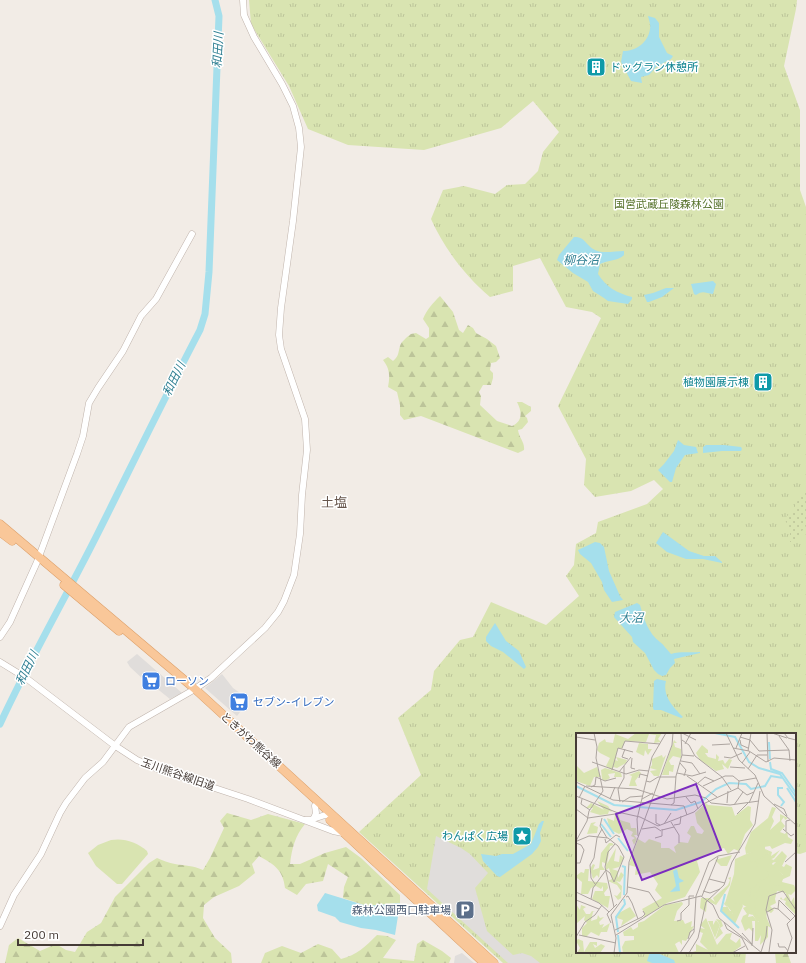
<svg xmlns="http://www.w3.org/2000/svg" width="806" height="963" viewBox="0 0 806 963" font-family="'IBM Plex Sans','Noto Sans JP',sans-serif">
<defs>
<pattern id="forest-firs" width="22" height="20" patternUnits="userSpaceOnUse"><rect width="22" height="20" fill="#d9e4b1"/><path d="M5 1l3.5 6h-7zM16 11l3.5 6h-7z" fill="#bcc499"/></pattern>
<pattern id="park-tufts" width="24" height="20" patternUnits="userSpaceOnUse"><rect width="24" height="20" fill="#d9e4b1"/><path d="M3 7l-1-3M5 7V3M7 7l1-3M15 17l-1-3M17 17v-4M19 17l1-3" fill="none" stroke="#bcc499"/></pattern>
<pattern id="garden-dots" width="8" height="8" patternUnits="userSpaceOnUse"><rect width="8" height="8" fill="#d9e4b1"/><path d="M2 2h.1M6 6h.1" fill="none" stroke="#bcc499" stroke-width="1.8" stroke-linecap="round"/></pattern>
</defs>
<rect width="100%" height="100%" fill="#f2ece6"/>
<path fill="#d9e4b1" d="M 111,840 C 125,838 136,842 147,851 L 148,854 L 122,884 L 117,884 L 96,866 L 88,853 L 98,845 Z"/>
<g fill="url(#forest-firs)">
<path d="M 440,296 L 453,312 L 459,330 L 463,333 L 468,325 L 473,328 L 476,333 L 487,339 L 496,346 L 500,358 L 496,362 L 491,363 L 490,370 L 493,373 L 493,378 L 491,385 L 483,385 L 479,392 L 481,396 L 480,405 L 497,421 L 512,426 C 523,421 522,412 517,402 L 522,402 L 531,407 L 531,411 L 525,416 L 527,418 L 528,422 L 522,429 L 518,430 C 519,438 525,442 524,450 L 518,453 L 421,416 L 404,420 L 400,415 L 400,405 L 397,392 L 388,387 C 390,376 390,369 383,360 L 388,357 L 393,361 C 399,356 398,353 400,346 C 401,342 407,337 411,334 L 416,333 L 426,339 L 429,337 L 429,328 L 423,319 C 427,309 433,303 440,296 Z"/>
<path d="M 227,813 L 251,820 L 268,814 L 305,824 C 295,836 292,848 290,864 L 300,864 L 325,853 L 346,847 L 361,858 L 400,895 L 400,903 L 367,906 L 343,898 L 344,887 L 348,877 L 328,864 L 323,881 L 306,884 L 297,895 L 285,888 C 283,870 275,865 259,856 L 252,864 L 255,873 L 239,886 L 214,897 L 204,905 L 203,918 L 215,938 L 231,953 L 232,963 L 5,963 L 9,945 L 18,938 L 40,951 L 56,944 L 66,950 L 75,952 L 87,932 L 101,923 L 115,897 L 149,863 L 157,858 C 162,860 169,863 175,864 C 186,866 192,865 203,870 L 210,858 L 224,828 L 220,821 Z"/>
<path d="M 377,935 L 387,936 L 396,940 L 383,958 L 414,961 L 417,944 L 423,940 L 442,951 L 451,958 L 449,963 L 261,963 L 265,953 L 282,946 L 301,953 L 318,944 L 332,949 L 341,959 C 357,955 365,947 377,935 Z"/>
<polygon points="775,952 787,952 791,963 776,963"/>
</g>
<path fill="url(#park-tufts)" d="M 249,0 L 797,0 L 796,9 L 784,66 L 800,110 L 800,190 L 806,207 L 806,852 L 800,854 L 795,853 L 795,734 L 577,734 L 577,952 L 746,952 L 745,963 L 503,963 L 359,832 L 421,775 L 398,718 L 431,690 L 434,671 L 460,640 L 473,637 L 491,602 L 546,625 L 579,596 L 566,576 L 574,565 L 576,544 L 596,533 L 598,522 L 647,504 L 663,489 L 654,480 L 631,491 L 595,497 L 584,485 L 586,459 L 558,406 L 601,318 L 592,312 L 566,307 L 540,258 L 513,266 L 513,291 L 490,297 C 465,276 444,248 431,219 L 443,190 L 464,186 L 495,194 L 507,185 L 525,184 L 538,171 L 543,152 L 559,132 L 533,101 L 501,128 L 424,150 L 348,145 L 308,129 L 289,86 L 251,24 Z"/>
<polygon fill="url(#garden-dots)" points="806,489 806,526 793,542 790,542 790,529 785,520 785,519 794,507 804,490"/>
<g fill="#e0dddb">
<polygon points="137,654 182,693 170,699 155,687 151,690 143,682 143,679 130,667 127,662"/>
<polygon points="222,674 233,688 247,698 241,707 243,708 237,716 205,688"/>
<polygon points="436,836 461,848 470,854 488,873 475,888 487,931 513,955 522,953 531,956 540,963 508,963 427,889"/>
<polygon points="462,953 474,963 454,963 455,956"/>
</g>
<g fill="#a5dfec">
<path d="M 648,16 L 655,18 L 659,23 L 659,37 L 667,53 L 673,56 L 671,59 L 656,67 L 649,75 L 641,77 L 642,83 L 631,81 L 621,62 L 623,51 C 636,51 648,43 650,29 C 651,25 649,20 648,16 Z"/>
<path d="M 574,237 C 586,237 585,245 595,250 C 603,254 615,251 624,251 L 624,255 C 618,261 608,260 600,264 L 598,274 C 606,287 617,293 632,297 L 632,299 L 628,304 L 608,301 L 604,298 L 593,291 L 588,282 L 573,273 L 557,260 L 559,255 Z"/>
<path d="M 713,281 L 716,284 L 713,294 C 705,293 703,290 696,295 L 694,294 L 691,284 Z"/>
<polygon points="666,288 674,288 662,297 649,302 647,302 644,295 653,293"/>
<polygon points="678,440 684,445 696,447 698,453 685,455 676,468 672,482 670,482 658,470 664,464 674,451"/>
<polygon points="706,445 724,445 741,447 742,449 741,451 722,451 703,453 703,447"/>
<polygon points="663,532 689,551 704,556 715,556 722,562 722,563 703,559 686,559 667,552 656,543"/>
<polygon points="595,542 600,543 604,547 609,571 620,596 623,600 612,602 604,590 602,582 591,563 580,554 578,550"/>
<path d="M 637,603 L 640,605 C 644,619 648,633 660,642 C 664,645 667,650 671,654 C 681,651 690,653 700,652 L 700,653 L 674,659 L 675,663 L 670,668 L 666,675 L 662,676 L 658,674 L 654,670 L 645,653 L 633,642 L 632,637 L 614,617 L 615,612 Z"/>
<polygon points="495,623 506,641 519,651 526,667 524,669 503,652 491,646 486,641 486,637"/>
<path d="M 657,679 L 666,681 C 662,696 674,708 683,717 L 681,718 L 661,710 L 654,710 L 653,708 L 654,681 Z"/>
<polygon points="542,821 544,821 540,833 541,841 538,847 532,854 500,877 497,876 483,861 481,854 496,856 502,854 513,854 531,844 539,824"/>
<polygon points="325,893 367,906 400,903 395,935 376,930 361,928 340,922 335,917 318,911 317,905"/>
<polygon points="650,952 655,952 674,960 675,963 652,963 647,961"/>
</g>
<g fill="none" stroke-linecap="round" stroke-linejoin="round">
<path stroke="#a5dfec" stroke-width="7" d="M 0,724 C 30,659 66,597 98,533 C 132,465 165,397 200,330 L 205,314 L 209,272 L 219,16 L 215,0"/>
<g stroke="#c0b4ac" stroke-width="7">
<g id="minor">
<polyline points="0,637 10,622 37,562 77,454 83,436 89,403 98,388 123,351 141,316 156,299 192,234"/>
<polyline points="0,662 26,678 114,745 137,760 160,770 248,799 333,831 343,833"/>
<polyline points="314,818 316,813 315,806"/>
<polyline points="305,820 310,820 325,815 334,816"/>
<polyline points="0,926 14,895 41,854 60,813 66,803 85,778 103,762 129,727 195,689 211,678 265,628 278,612 284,601 294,575 300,534 302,495 307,450 305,419 281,349 279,335 281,308 293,221 301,147 299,128 293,106 282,84 254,37 244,15 243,0"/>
</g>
</g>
<g stroke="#dda06a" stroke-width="9">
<g id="major">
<polyline points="0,524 195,689 494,963"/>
<polyline points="0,532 12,541"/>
<polyline points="64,585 119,631"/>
<polyline points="330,820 484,963"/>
</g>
</g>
<use href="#minor" stroke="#fff" stroke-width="6"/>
<use href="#major" stroke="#f9c799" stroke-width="8"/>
</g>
<defs>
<g id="building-square" transform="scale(1)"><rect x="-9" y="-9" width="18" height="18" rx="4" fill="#0f9aa8" stroke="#fff"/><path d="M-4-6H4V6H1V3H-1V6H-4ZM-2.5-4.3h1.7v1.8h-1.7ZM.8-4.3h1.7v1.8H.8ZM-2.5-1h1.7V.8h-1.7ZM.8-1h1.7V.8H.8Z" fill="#fff"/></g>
<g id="supermarket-square" transform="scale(1)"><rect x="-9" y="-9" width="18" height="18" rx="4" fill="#3f7fe0" stroke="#fff"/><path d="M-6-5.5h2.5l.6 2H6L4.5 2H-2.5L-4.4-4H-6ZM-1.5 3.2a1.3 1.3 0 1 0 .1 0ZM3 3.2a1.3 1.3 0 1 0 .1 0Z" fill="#fff"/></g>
<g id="sight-square" transform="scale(1)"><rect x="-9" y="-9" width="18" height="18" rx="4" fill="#0f9aa8" stroke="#fff"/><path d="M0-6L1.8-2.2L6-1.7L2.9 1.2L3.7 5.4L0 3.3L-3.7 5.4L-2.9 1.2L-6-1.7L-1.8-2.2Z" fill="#fff"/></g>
<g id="parking-square" transform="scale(1)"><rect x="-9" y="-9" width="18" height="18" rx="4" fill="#5c6f8a" stroke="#fff"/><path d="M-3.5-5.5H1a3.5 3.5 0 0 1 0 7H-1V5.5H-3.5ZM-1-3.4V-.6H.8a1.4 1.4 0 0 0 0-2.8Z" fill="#fff"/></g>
</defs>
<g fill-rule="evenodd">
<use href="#building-square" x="596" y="67"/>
<use href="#building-square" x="763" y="382"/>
<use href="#supermarket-square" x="151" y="681"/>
<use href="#supermarket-square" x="239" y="702"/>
<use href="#sight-square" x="522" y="836"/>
<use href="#parking-square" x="465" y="910"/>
</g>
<g text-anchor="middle" stroke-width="3" stroke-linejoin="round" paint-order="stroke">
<g font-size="11" fill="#0d838f" stroke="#fff" text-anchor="end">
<text x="610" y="71" text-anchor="start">ドッグラン休憩所</text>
<text x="749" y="386">植物園展示棟</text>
<text x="508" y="840">わんぱく広場</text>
</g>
<g font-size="11" fill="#57732c" stroke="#fff">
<text x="669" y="208">国営武蔵丘陵森林公園</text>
</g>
<g font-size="11" fill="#366cbe" stroke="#fff" text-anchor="start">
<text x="165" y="685">ローソン</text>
<text x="253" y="706">セブン-イレブン</text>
</g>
<g font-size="11" fill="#453b36" stroke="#fff">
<text transform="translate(251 740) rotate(42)" y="4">ときがわ熊谷線</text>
<text transform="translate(178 774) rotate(19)" y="4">玉川熊谷線旧道</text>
</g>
<g font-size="11" fill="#4e5e75" stroke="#fff" text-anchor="end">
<text x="451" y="914">森林公園西口駐車場</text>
</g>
<g font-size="12" font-style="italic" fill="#308093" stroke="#fff">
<text transform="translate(218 50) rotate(-87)" y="4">和田川</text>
<text x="581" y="264">柳谷沼</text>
<text transform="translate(174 379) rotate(-64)" y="4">和田川</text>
<text x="631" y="622">大沼</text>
<text transform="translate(27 668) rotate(-64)" y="4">和田川</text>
</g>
<g font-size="13" fill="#67574e" stroke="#fff">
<text x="334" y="507">土塩</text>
</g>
</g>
<g transform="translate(576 733)">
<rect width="220" height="220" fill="#f2ece6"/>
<path d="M 63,10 L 72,11 L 72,16 L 76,16 L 72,22 L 69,17 L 68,23 L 61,20 L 66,22 L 60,19 ZM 189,109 L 189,116 L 193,119 L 192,125 L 198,127 L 196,131 L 208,143 L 206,149 L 218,152 L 220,157 L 215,162 L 201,157 L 193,164 L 190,186 L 181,189 L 173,175 L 165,171 L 158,182 L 149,170 L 158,141 L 159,126 L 175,119 L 181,111 Z" fill="#d9e4b1"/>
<path d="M 60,0 L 86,0 L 82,6 L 85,9 L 78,10 L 80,2 L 73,1 L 70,9 L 49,8 L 46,16 L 42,15 L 39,27 L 42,28 L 40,24 L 51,27 L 50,30 L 41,35 L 37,34 L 36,37 L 30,33 L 34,25 L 24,20 L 21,17 L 23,10 L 29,6 L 30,9 L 37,10 L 39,1 L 52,6 ZM 98,7 L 101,10 L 98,10 L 99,14 L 105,16 L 105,25 L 97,23 L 93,28 L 95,32 L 98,32 L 97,39 L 93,38 L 93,42 L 86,42 ZM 126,12 L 132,17 L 132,20 L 129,20 L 132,24 L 140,26 L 140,21 L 143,24 L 142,28 L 147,27 L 149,31 L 153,26 L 156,27 L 152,36 L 146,31 L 148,36 L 140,38 L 124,27 L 120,20 ZM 86,22 L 87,25 L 90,22 L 83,43 L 78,43 L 74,38 L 81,37 L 74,35 L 76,32 L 76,26 ZM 0,32 L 8,40 L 21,34 L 25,44 L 18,44 L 14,53 L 0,48 ZM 29,35 L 45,40 L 46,44 L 38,44 L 39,40 L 32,41 L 34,45 L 29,48 L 26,46 L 25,37 ZM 63,38 L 65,40 L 59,48 L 61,53 L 53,53 L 56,43 L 53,42 ZM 21,68 L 32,73 L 36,79 L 33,78 L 32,81 L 24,82 L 14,79 L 17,75 L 10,75 L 15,70 L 28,77 ZM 196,74 L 200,75 L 196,84 L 198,88 L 194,97 L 204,88 L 204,81 L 212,85 L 209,87 L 208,84 L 205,88 L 209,93 L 204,99 L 209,101 L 211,98 L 212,104 L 217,107 L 215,111 L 209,110 L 196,116 L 194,113 L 188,114 L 189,110 L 185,114 L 183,111 L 177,119 L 170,121 L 169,115 L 175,99 L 192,85 ZM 39,81 L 43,82 L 44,87 L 54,90 L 55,95 L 60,95 L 61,102 L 58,102 L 61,106 L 58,112 L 56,107 L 59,105 L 55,103 L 57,99 L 51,96 L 43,101 L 37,98 L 33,93 L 31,85 L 38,88 ZM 20,89 L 17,92 L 22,94 L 21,100 L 11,101 L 15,90 ZM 33,110 L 36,110 L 38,112 L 34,113 L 31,131 L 40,115 L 38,128 L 43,129 L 44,122 L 48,125 L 43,134 L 36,136 L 42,138 L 42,145 L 45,139 L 48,142 L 44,149 L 40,148 L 46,153 L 45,165 L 42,167 L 38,162 L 41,163 L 45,158 L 41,152 L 32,148 L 36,146 L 33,135 L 30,137 L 29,130 L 26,129 L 26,133 L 29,137 L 24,137 L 23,145 L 21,142 L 17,146 L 14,136 L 17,131 L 19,132 L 17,137 L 23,135 L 25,120 ZM 189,116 L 196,119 L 195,123 L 204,117 L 198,125 L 193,127 L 187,124 L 184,129 L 178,129 L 183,131 L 182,134 L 168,124 L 178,129 L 193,120 ZM 206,118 L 211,123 L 206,133 L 208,134 L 210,131 L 216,134 L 214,143 L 205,147 L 207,142 L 196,133 L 200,129 L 195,130 ZM 156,122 L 151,133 L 145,133 L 139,127 ZM 9,136 L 13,136 L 12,148 L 31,150 L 32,155 L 28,160 L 29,163 L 34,163 L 32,175 L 16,166 L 19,158 L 27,158 L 27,153 L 25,156 L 20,153 L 15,155 L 12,161 L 5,161 L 6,149 L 1,145 L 0,149 L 0,143 L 5,139 L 8,140 ZM 190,136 L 194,141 L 194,144 L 191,145 L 194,146 L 196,155 L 198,149 L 198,153 L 205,152 L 208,154 L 198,154 L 195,158 L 189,161 L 195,156 L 193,154 L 186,159 L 192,163 L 200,157 L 206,157 L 212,160 L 215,169 L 218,164 L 220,182 L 209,171 L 210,168 L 204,166 L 205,164 L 207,167 L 210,164 L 210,160 L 201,158 L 199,166 L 200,170 L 194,173 L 198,177 L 195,180 L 191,178 L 192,164 L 188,171 L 189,163 L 185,162 L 183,156 L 179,174 L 180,182 L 184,185 L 185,182 L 187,187 L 190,183 L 195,195 L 192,193 L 192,204 L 184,212 L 185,202 L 182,208 L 179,208 L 179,188 L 176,188 L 177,199 L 173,195 L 169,198 L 165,188 L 167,183 L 171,181 L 167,175 L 173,172 L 174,168 L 184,154 L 183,150 L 175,157 L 174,164 L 170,158 L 183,149 L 183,145 L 185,148 L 193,143 ZM 179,165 L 178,176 L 181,184 L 185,186 L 182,189 L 177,183 L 172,184 L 173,181 L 177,182 L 174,171 L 176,166 L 178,168 ZM 155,144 L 154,152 L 140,172 L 131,168 L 130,179 L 124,175 L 125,165 L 134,165 L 139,169 L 137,165 L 152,152 L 154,147 L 152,145 ZM 161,165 L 161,169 L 159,172 L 158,177 L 156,181 L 165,169 L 167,173 L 159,191 L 145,178 L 147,174 L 151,174 L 148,171 L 149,169 L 154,178 L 156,178 ZM 0,171 L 4,177 L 5,172 L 10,174 L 7,176 L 10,181 L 14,181 L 16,178 L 19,179 L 17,179 L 15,188 L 21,186 L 22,182 L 24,185 L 28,184 L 23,189 L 24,192 L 28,191 L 26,195 L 34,190 L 31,199 L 25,199 L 23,203 L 15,199 L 10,204 L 6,203 L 6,195 L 11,190 L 8,187 L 9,183 L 0,191 ZM 54,174 L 60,183 L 45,193 L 47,187 L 41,185 L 41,181 ZM 130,185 L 139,207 L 144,192 L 140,186 L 145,187 L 147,193 L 144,195 L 147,200 L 139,207 L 141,212 L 150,201 L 156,200 L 154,206 L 160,210 L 164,205 L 165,213 L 156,220 L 113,220 L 120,218 L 120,211 L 132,217 L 124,209 L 127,200 L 124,199 L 124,195 L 129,196 L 124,192 ZM 116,188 L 115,194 L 118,193 L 110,208 L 106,207 L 106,212 L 103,208 L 105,200 L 109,191 ZM 2,206 L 7,208 L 8,219 L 14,209 L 21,209 L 21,213 L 17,211 L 19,215 L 25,211 L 29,213 L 24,220 L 1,220 L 4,215 L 0,208 Z" fill="#d9e4b1" fill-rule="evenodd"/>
<path d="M 140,187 L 144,192 L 139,205 L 132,188 L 137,188 L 137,192 Z" fill="#d9e4b1"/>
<path d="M 130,70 L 132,72 L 156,74 L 159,83 L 172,73 L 175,74 L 174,87 L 177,92 L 169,101 L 163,118 L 158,116 L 152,121 L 148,115 L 139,117 L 121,128 L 124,139 L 109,164 L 91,170 L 67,185 L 69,181 L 66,176 L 86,165 L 79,157 L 82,151 L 74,139 L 59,142 L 60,134 L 53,132 L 62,106 L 69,110 L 73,106 L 85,110 L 85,115 L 93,115 L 100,120 L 98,114 L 104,109 L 112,110 L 115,103 L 111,100 L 115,93 L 118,93 L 121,100 L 126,101 L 128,98 L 121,90 L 119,80 ZM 106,169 L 107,171 L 101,178 L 98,188 L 107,187 L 111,195 L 106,200 L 107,206 L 99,211 L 103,220 L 47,220 L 46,214 L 49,208 L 58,207 L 58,203 L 48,203 L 47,199 L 55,194 L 57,197 L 62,194 L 62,190 L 68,188 L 89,172 Z" fill="#d9e4b1"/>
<path d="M 101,136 L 103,145 L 108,148 L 103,150 L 104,158 L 94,159 L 100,153 L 97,138 Z" fill="#a5dfec"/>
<path fill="none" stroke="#a5dfec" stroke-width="2" d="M 139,0 L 159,4 L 173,29 L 183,35 L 204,41 L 220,64M 193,9 L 194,26M 194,29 L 195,36 L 206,40 L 220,60M 0,53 L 38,72 L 100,77 L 125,69 L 140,56 L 153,50 L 170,51 L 175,56 L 189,53 L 195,43 L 207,45M 211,55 L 220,69M 205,73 L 208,69 L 202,62 L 202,55 L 207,55M 28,86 L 38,101M 25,91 L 35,104M 42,105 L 52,118M 46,133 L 49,134 L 48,162M 149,161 L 145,178 L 163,195M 42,199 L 40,184 L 49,171 L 48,166M 42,202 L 44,220"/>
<path fill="none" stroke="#ada5a0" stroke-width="1" d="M 106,0 L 120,7M 142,0 L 155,0M 150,0 L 163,27 L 179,42 L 188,63 L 220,92M 191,0 L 192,29M 196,0 L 211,5M 208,0 L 212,5 L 220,7M 203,3 L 213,17 L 214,28M 0,4 L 19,7M 164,4 L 174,7 L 183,18 L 213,17M 106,7 L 113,12 L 119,23 L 146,44 L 155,57M 164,7 L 165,12 L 172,15M 109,11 L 115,0M 136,12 L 154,11M 46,15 L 49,8 L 84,11M 157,15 L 173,18 L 190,29 L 198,25 L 220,27M 160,15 L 166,0M 49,16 L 46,24 L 52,26M 172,18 L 175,0M 106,22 L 118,23M 148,24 L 155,25 L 166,20M 56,25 L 55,35 L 59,36M 105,28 L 116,30 L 124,41M 16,29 L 50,41 L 63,37 L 73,38M 104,30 L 110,37 L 108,43M 166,30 L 174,19M 154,34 L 169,35M 172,36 L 181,22 L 191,22M 36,37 L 42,15 L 57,19M 43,39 L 55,24M 101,40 L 116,43 L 130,39M 111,43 L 141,64M 63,45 L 64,41 L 72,43M 70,48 L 74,49 L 82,44 L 100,44M 0,49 L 37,67 L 108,73 L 111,82M 122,50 L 129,44 L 138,48M 10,53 L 60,56 L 91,66 L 119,62 L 130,65 L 135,70 L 154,72 L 183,68M 127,53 L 149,43 L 157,43 L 163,48 L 180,45M 15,54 L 19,52 L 20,44 L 29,48 L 40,45M 162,55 L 171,62 L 178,59M 0,63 L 42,80M 110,64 L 115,70 L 119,68 L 122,76M 3,65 L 9,53M 6,66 L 5,71 L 14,77M 34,66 L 39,54M 66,66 L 77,60M 44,69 L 42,56 L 48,45 L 48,33M 46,69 L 54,64 L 67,63M 151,70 L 152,58M 173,70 L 182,50M 198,71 L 208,76 L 211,83M 95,72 L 98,70 L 100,43 L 106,22 L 105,0M 158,72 L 167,59M 0,76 L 12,85 L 46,80 L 64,84 L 82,93 L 118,79 L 127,71 L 162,55 L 163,48M 80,81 L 80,90 L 84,92M 161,81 L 172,70M 26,85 L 24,93 L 31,105M 95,89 L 103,102 L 103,110M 88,91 L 95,80M 98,92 L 104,91 L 105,83M 66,96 L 79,94 L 85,98M 207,96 L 215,103 L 218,101M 86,97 L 98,94M 210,98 L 210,88 L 214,87M 62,103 L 61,86 L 76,24 L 90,0M 79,105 L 86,103 L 86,96M 29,106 L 30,110 L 40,102 L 44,104M 0,108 L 11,88 L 13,78 L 27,58 L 20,25 L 21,14 L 18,0M 1,108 L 13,103 L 32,105 L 42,113 L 48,124 L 38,149 L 34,140 L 30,137M 0,110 L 5,112 L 8,117 L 4,130 L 0,130M 209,129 L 220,119M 133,146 L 149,150M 19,151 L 15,145 L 14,132 L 18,125 L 21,105 L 26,96M 52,154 L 73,159 L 83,174M 127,158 L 134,160 L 144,156M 0,159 L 23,170 L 33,179M 120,163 L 133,129 L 142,123 L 164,119M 126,163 L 142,124M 50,164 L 52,163 L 56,170 L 62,186M 15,166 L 17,155 L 30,137M 0,167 L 23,176M 203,167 L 202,176 L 214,187M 203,167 L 219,183M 38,174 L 29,134 L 32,119 L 39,111M 191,179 L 198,175 L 202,176M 101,188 L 105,187 L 105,180 L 113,172 L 113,163 L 118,163M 148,189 L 151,196 L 166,205 L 172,217M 35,190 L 31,181 L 41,171M 39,197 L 66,184 L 69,181 L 67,178M 166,200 L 176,211M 3,202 L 40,210M 40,202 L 88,172 L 125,163 L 137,172 L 143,185 L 186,220M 0,204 L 9,189 L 19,182 L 26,172M 112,206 L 114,199 L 118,196M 202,210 L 203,214 L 209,214 L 212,218M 176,213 L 177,195M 185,219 L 190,203 L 191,193M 193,219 L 196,197 L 190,177 L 193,163 L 207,158 L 220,177M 38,220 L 40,205 L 35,182 L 51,160 L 53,129 L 96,12 L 97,0M 104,220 L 118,199 L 120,163M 113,220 L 122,205 L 130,169 L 148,152 L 156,129 L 179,91 L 184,58M 156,220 L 169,213M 211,220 L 216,205 L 211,191 L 219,183"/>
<path fill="#7b2cbf" fill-opacity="0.15" stroke="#7b2cbf" stroke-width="2" d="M 120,51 L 145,117 L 66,147 L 40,81 Z"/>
<rect width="220" height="220" fill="none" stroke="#453b36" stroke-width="2"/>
</g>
<path d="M18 939v6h125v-6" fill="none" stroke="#453b36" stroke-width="2"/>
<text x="24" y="939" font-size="12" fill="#453b36" stroke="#ffffff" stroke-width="3" paint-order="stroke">200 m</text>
</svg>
